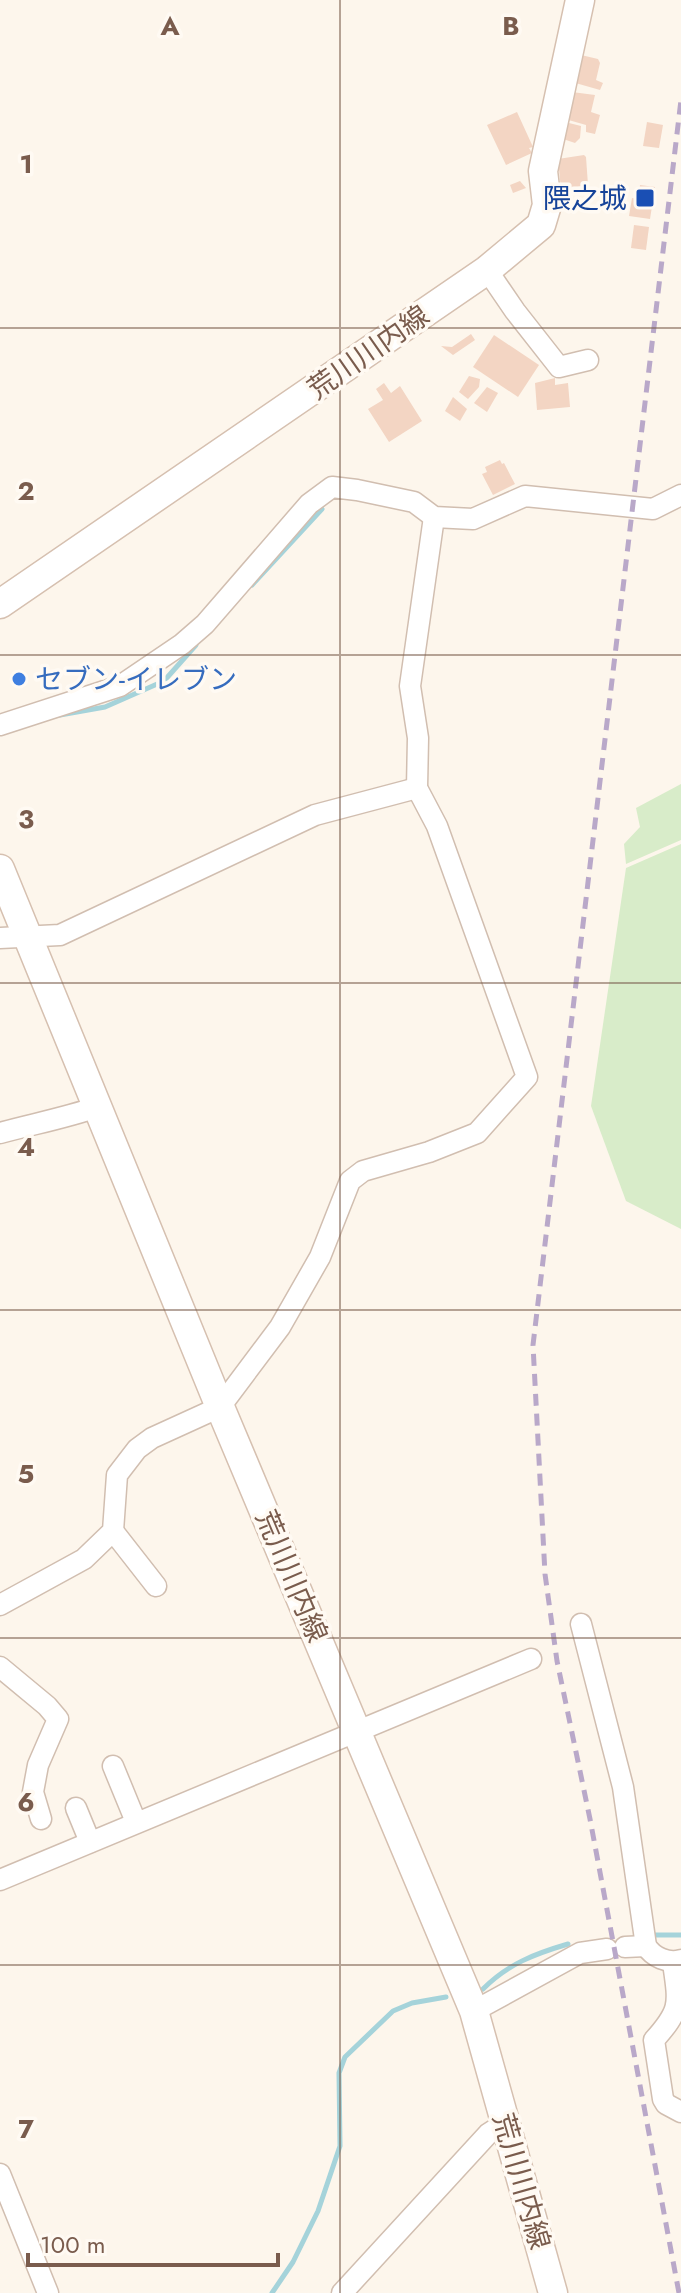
<svg xmlns="http://www.w3.org/2000/svg" width="681" height="2293" viewBox="0 0 681 2293" font-family="Jost,'Noto Sans JP',sans-serif">
<rect width="100%" height="100%" fill="#fdf6ec"/>
<g fill="#d8ecc9">
<polygon points="681,784 681,840 626,864 624,844 640,827 636,808"/>
<polygon points="681,844 681,1229 626,1201 591,1106 626,868"/>
</g>
<g fill="none" stroke-linecap="round" stroke-linejoin="round">
<g stroke="#a5d3da" stroke-width="5">
<polyline points="252,585 322,509"/>
<polyline points="60,715 105,707 164,681 196,645"/>
<polyline points="650,1935 681,1935"/>
<path d="M 483,1989 C 508,1964 534,1954 568,1944"/>
<polyline points="272,2293 293,2262 318,2211 340,2146 339,2073 345,2057 393,2011 412,2003 446,1997"/>
</g>
</g>
<g fill="#f3d5c3">
<polygon points="581,55 598,59 600,63 596,80 603,83 600,90 572,82"/>
<polygon points="572,92 595,95 591,112 600,115 595,134 586,132 586,125 565,119"/>
<polygon points="517,112 533,147 529,148 532,153 506,165 487,125"/>
<polygon points="565,122 581,126 580,138 575,143 560,138"/>
<polygon points="647,122 663,125 659,148 643,146"/>
<polygon points="584,155 586,157 588,185 561,190 558,159"/>
<polygon points="520,181 526,188 513,193 510,185"/>
<polygon points="640,185 655,187 650,219 629,216 632,198 638,199"/>
<polygon points="634,225 649,227 646,250 631,248"/>
<polygon points="471,334 475,340 453,355 441,346 452,347"/>
<polygon points="494,335 539,365 518,397 473,367"/>
<polygon points="469,376 480,379 479,387 468,399 459,392"/>
<polygon points="555,378 555,385 568,383 570,407 537,410 535,383"/>
<polygon points="384,383 391,393 400,386 422,421 389,442 368,409 383,400 376,389"/>
<polygon points="487,387 498,393 487,412 474,403"/>
<polygon points="453,397 467,409 460,421 445,411"/>
<polygon points="500,460 502,464 504,463 515,484 493,495 482,474 487,472 485,467"/>
</g>
<g fill="none" stroke-linecap="round" stroke-linejoin="round">
<g stroke="#d1beb0" stroke-width="23">
<g id="minor">
<polyline points="487,270 515,311 559,367 588,360"/>
<polyline points="0,725 120,686 182,644 205,624 309,504 332,487 357,490 414,502 434,517 473,519 525,496 653,509 681,495"/>
<polyline points="0,938 60,935 315,815 417,788"/>
<path d="M 0,1133 C 33,1124 65,1118 97,1107"/>
<polyline points="113,1531 156,1586"/>
<polyline points="0,1605 84,1559 113,1531 117,1475 137,1449 152,1438 220,1407 280,1327 320,1257 350,1181 363,1171 429,1152 477,1133 527,1077 437,826 417,788 418,738 410,686 434,517"/>
<path d="M 581,1624 L 623,1787 L 646,1946 C 653,1957 668,1964 681,1960"/>
<polyline points="0,1667 47,1706 58,1719 38,1765 33,1792 41,1819"/>
<polyline points="113,1766 136,1822"/>
<polyline points="76,1808 90,1842"/>
<polyline points="0,1880 531,1659"/>
<polyline points="625,1947 646,1946"/>
<path d="M 673,1963 C 679,2004 681,2010 654,2040 L 663,2099 L 666,2104 L 681,2112"/>
<polyline points="474,2011 580,1953 607,1949"/>
<polyline points="0,2174 48,2293"/>
<polyline points="342,2293 488,2134 505,2123"/>
</g>
</g>
<g stroke="#d6c0b0" stroke-width="31">
<g id="secondary">
<polyline points="0,604 487,270 541,225 547,205 543,171 580,0"/>
<polyline points="0,869 220,1407 474,2011 553,2293"/>
</g>
</g>
<use href="#minor" stroke="#fff" stroke-width="20"/>
<use href="#secondary" stroke="#fff" stroke-width="28"/>
<polyline stroke="#b9a8c9" stroke-width="5" stroke-dasharray="12 8" stroke-linecap="butt" points="679,2293 590,1819 557,1661 545,1574 533,1345 681,100"/>
</g>
<path fill="none" stroke="#7a5c4d" stroke-width="2" stroke-opacity="0.55" d="M 340,0 L 340,2293M 0,328 L 681,328M 0,655 L 681,655M 0,983 L 681,983M 0,1310 L 681,1310M 0,1638 L 681,1638M 0,1965 L 681,1965"/>
<rect fill="#1a4fb4" stroke="#fffaf3" stroke-width="3" x="635" y="188" width="20" height="20" rx="4"/>
<circle fill="#3f7fe0" stroke="#fffaf3" stroke-width="3" cx="19" cy="679" r="8"/>
<g text-anchor="middle" stroke-width="7" stroke-linejoin="round" paint-order="stroke">
<g font-size="28" fill="#164399" stroke="#fffaf3" text-anchor="end">
<text x="627" y="208">隈之城</text>
</g>
<g font-size="28" fill="#7a5c4d" stroke="#fffaf3">
<text transform="translate(368 352) rotate(-35)" y="10">荒川川内線</text>
<text transform="translate(292 1576) rotate(67)" y="10">荒川川内線</text>
<text transform="translate(522 2181) rotate(74)" y="10">荒川川内線</text>
</g>
<g font-size="28" fill="#366cbe" stroke="#fffaf3" text-anchor="start">
<text x="35" y="689">セブン-イレブン</text>
</g>
</g>
<g font-size="26" text-anchor="middle" font-weight="bold" fill="#7a5c4d" stroke="#fffaf3" stroke-width="7" stroke-linejoin="round" paint-order="stroke">
<text x="170" y="35">A</text>
<text x="511" y="35">B</text>
<text x="26" y="173">1</text>
<text x="26" y="500">2</text>
<text x="26" y="828">3</text>
<text x="26" y="1156">4</text>
<text x="26" y="1483">5</text>
<text x="26" y="1811">6</text>
<text x="26" y="2138">7</text>
</g>
<path d="M28 2253v12h250v-12" fill="none" stroke="#7a5c4d" stroke-width="4"/>
<text x="40" y="2253" font-size="24" fill="#7a5c4d" stroke="#fffaf3" stroke-width="6" paint-order="stroke">100 m</text>
</svg>
